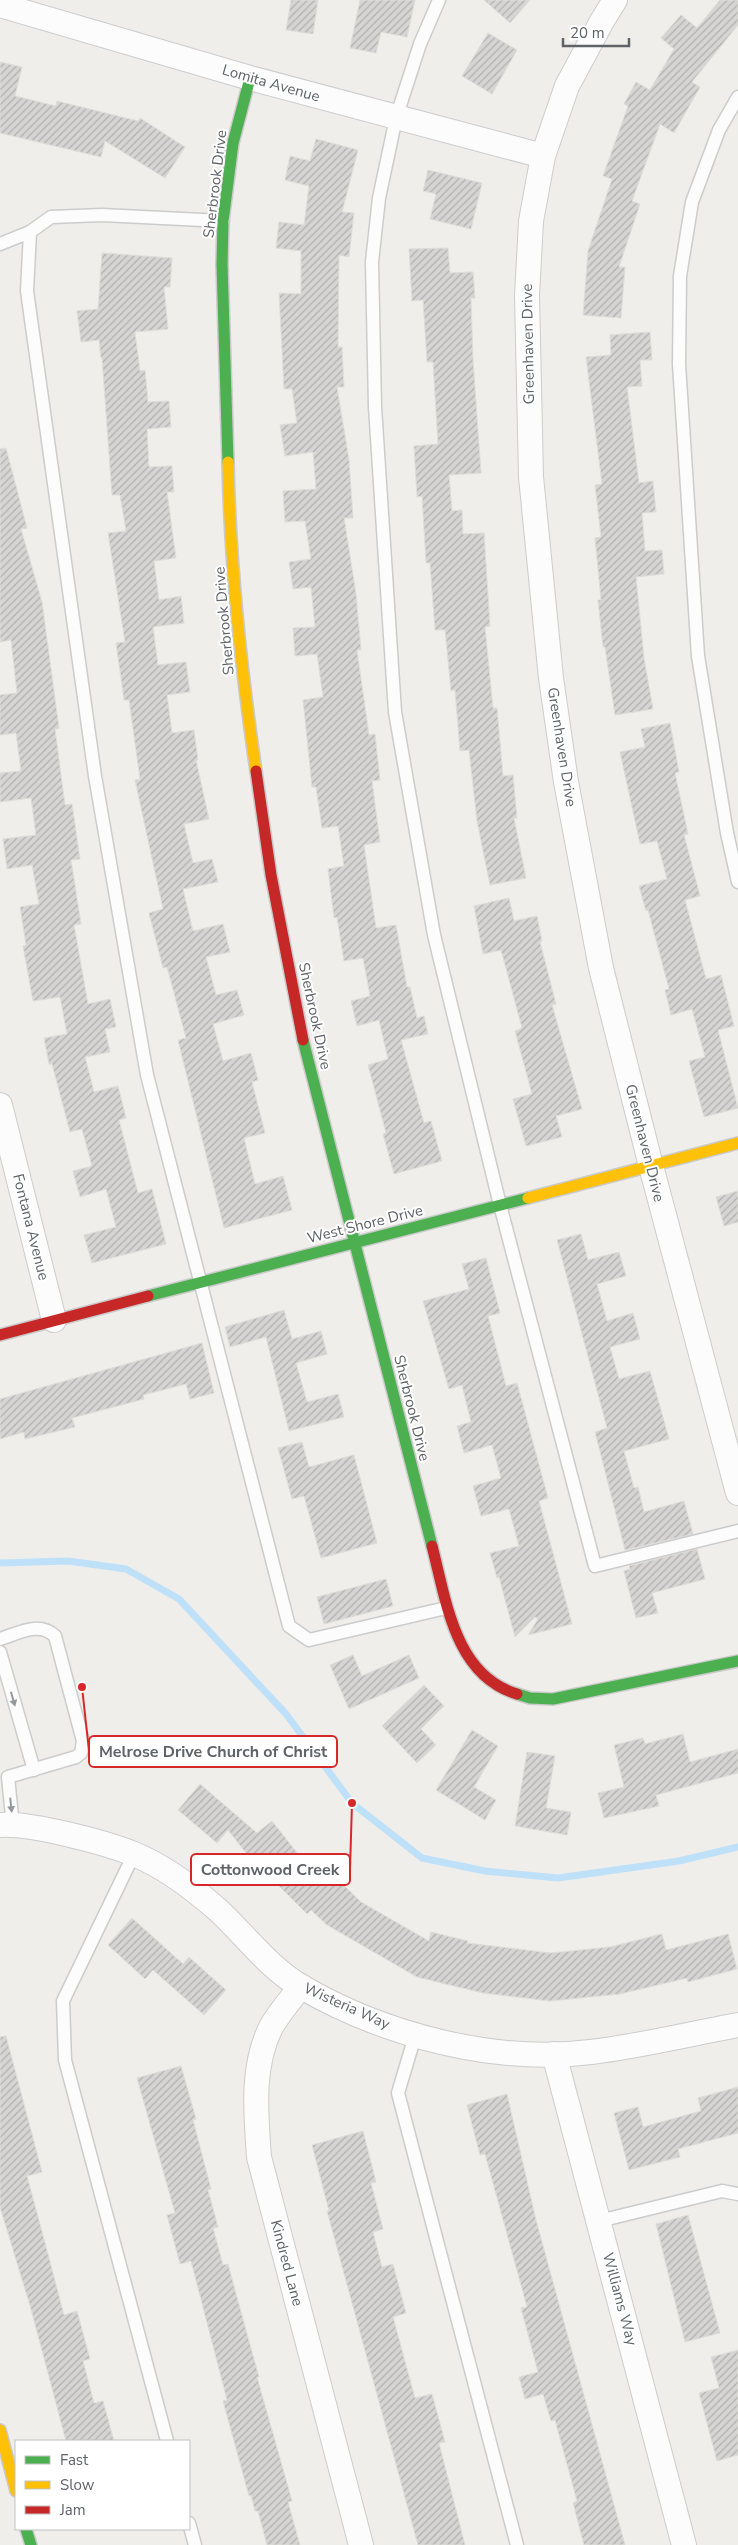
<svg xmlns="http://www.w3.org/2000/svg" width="738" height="2545" viewBox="0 0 738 2545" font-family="'Nunito Sans',sans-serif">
<defs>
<pattern id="building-hatch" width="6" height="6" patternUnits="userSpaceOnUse" patternTransform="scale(1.25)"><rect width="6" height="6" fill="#d6d5d3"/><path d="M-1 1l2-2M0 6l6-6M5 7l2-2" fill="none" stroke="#b1b0af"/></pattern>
</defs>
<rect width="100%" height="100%" fill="#efeeea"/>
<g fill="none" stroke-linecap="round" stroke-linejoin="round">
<polyline stroke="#bfe0f9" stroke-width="7" points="0,1563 68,1561 126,1569 179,1599 286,1714 352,1803 422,1858 485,1871 558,1878 679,1861 738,1847"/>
</g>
<g fill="url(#building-hatch)" stroke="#deddd9">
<polygon points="291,0 318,0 313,34 286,30"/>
<polygon points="360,0 415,0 407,37 381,32 376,53 350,48"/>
<polygon points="484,0 530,0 510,23"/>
<polygon points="720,0 738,0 738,25 692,82 700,87 674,133 660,124 632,201 640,204 619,267 625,267 621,318 583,315 588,251 612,179 603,176 628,106 624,104 636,82 650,90 674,49 661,38 681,15 697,28"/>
<polygon points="488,33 517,50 492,94 462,76"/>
<polygon points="0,62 22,67 15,96 56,106 57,101 138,121 140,118 185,147 165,178 105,141 101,157 0,133"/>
<polygon points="316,139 358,150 342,212 354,213 349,257 339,255 338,347 342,347 344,387 337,387 349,460 353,518 344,518 356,594 361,650 357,650 369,735 375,734 380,780 372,781 380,842 364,845 376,928 396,925 407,987 410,987 417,1018 424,1016 428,1034 401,1040 424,1123 431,1121 442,1161 394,1174 383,1134 386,1133 368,1065 388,1059 379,1020 357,1026 351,1001 370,996 363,958 344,961 337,917 334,918 328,869 344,866 338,826 322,828 316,787 312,787 303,700 323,697 317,654 295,656 293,628 315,627 311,587 293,589 289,562 311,559 305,521 285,522 283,491 316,489 313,452 285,456 280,425 297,423 292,389 284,389 279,293 301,294 301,251 276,248 279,222 304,225 309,186 285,180 290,156 310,161"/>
<polygon points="428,170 482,183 471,229 430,219 436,194 423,191"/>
<polygon points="448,248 450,273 473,272 475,298 471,298 473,360 481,473 449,475 452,511 462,510 463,534 484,533 490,626 485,627 493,708 497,708 503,776 513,775 517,818 514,818 526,878 490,885 477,821 469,750 460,751 455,690 451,691 445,630 435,630 430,563 426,563 422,496 417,497 414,446 438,444 433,362 427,362 423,300 412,301 409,249"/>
<polygon points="102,253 172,258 170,287 164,287 168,329 135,332 140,371 145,370 148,402 169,401 171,427 147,429 149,467 172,466 174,492 167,492 176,558 154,561 159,600 181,596 184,623 153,627 158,665 186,662 190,692 167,695 172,733 194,730 198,760 196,760 209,819 184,824 193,863 212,859 218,882 183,889 193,931 223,924 230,952 206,957 216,995 237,990 244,1015 213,1024 223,1061 251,1053 258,1080 252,1082 265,1133 244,1138 255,1184 283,1176 292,1210 224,1228 178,1040 186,1038 167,967 163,968 149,913 163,909 135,780 140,779 129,700 124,700 116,643 125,642 108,533 126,531 120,495 112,495 102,358 101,358 99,340 81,342 77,311 98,309"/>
<polygon points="650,332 652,360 640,360 642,386 627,387 639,483 653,481 656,512 642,513 645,551 662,550 664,574 636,577 644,658 653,709 615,715 605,647 603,647 598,600 601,600 595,538 601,537 595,485 602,484 586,357 611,355 610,335"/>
<polygon points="6,448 27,528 21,529 42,602 59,728 55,729 65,805 72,804 80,859 71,860 81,924 74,925 88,1004 110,999 116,1027 105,1029 110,1052 85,1057 94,1092 118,1086 126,1118 119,1120 138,1193 152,1189 166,1244 92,1263 84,1235 116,1227 106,1189 80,1197 73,1171 92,1166 82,1129 70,1132 52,1064 49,1064 44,1038 67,1034 60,997 33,1001 23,946 26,945 20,907 39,904 32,865 7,869 3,839 36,835 31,798 0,802 0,773 21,771 16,733 0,735 0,695 17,693 11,640 0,642 0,449"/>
<polygon points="670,723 679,772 675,773 688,834 684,835 700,896 685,900 706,979 721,975 734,1026 718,1030 738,1108 704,1117 689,1061 705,1057 692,1009 671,1015 665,990 669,989 648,910 646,911 639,886 667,879 657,841 640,844 620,752 645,747 641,729"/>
<polygon points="509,898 514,921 537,916 542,941 540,942 556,1004 552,1005 582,1109 556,1116 562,1137 526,1146 513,1099 532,1094 515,1031 522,1028 501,950 483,954 474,906"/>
<polygon points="738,1191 738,1222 724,1226 716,1197"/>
<polygon points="581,1234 588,1260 619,1252 626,1276 597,1284 607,1321 633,1313 640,1339 610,1347 619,1379 650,1371 669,1439 624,1451 634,1488 638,1487 644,1512 684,1501 693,1534 625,1550 595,1432 607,1428 557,1240"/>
<polygon points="486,1258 500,1313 488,1316 506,1386 517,1383 548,1498 539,1501 572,1624 528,1635 538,1619 535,1617 515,1637 499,1577 497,1578 490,1553 519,1546 509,1509 481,1516 473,1486 501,1478 492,1445 464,1453 457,1426 471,1422 462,1385 449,1389 423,1301 469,1289 462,1264"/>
<polygon points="284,1310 292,1339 321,1331 327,1354 296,1363 307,1402 338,1394 344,1417 289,1431 266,1337 230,1347 225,1327"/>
<polygon points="202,1343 214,1393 190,1399 186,1384 143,1395 144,1399 72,1418 75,1427 25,1439 24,1432 0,1439 0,1399"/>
<polygon points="302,1442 309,1467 354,1455 377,1543 321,1558 304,1496 292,1499 278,1448"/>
<polygon points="697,1549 705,1579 652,1593 658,1613 636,1618 624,1571 630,1569 629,1566"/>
<polygon points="386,1579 393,1606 324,1624 317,1597"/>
<polygon points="353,1655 362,1676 409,1655 419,1678 349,1709 330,1665"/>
<polygon points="424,1685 444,1706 421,1729 436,1745 417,1763 382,1726"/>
<polygon points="472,1730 498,1746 474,1787 496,1800 485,1820 436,1790"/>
<polygon points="683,1734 690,1762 738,1749 738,1773 656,1795 659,1806 604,1818 598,1793 624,1787 614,1745 643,1738 645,1744"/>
<polygon points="527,1752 555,1756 546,1808 571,1812 567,1835 515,1826"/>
<polygon points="200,1784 257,1833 272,1821 313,1873 322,1864 361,1902 429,1941 431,1932 468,1941 467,1943 551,1953 610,1947 662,1934 666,1950 728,1934 737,1969 688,1982 687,1978 620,1994 550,2001 483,1993 417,1977 327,1925 311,1910 307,1914 275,1882 271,1885 228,1830 217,1843 178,1810"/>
<polygon points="132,1918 183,1964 189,1957 226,1990 204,2015 153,1970 145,1979 108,1945"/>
<polygon points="6,2036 42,2172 27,2176 44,2239 64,2315 77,2311 90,2359 83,2361 94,2403 103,2401 114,2441 66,2441 31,2309 0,2207 0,2037"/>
<polygon points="181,2066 196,2119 193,2120 211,2189 208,2190 218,2227 213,2228 223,2265 228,2264 246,2330 259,2377 257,2377 292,2501 288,2502 300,2545 267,2545 258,2511 255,2511 251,2495 249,2496 223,2401 227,2400 191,2261 180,2264 167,2215 175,2213 137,2078"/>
<polygon points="738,2087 738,2133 678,2149 680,2157 629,2170 614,2113 638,2107 643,2127 701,2111 698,2098"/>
<polygon points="507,2094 536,2220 625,2545 584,2545 573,2503 577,2501 555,2420 551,2421 543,2394 525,2399 519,2377 538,2372 521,2308 527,2307 485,2154 480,2155 467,2105"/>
<polygon points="363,2131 376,2182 371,2183 383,2229 373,2232 382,2267 393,2264 406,2313 393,2317 415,2398 432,2394 445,2442 439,2443 465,2545 418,2545 327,2211 329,2211 312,2145"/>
<polygon points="688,2215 720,2333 685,2342 656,2224"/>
<polygon points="738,2350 738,2455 717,2461 699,2393 719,2388 711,2357"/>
</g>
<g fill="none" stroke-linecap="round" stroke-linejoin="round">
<g stroke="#cbcccc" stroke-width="15">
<g id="lane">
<polyline points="439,0 420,44 396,118 379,198 372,262 375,407 395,712 434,935 500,1205 595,1566 738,1531"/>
<polyline points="738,97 719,130 692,202 680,276 679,364 698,656 727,833 738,882"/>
<polyline points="223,221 102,215 51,217 30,232 27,291 95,776 147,1075 289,1626 309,1640 446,1608"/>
<polyline points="0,244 30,232"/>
<path d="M 0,1639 C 19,1633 39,1621 55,1636 L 83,1741 L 81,1753 L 76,1757 L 8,1777 L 13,1826"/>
<polyline points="0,1652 34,1770"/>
<polyline points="134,1854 63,2001 65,2060 167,2441"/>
<polyline points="415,2036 398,2093 517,2545"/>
<polyline points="599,2221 722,2191 738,2194"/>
<polyline points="189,2523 195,2545"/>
</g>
</g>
<g stroke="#cbcccc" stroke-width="26">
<g id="street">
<polyline points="615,0 602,21 567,86 543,156 531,221 527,296 531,477 551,678 566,782 601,968 651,1166 738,1493"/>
<polyline points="0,5 250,78 543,156"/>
<polyline points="0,1105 54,1320"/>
<path d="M 0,1825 C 31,1823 104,1842 134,1854 C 163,1866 194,1889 218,1910 C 245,1935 268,1967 300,1986 C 384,2035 494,2064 591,2052 C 640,2046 689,2034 738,2025"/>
<path d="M 301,1986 C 291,1999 279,2013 271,2027 C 251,2067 256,2114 259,2157 L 361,2545"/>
<polyline points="554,2054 684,2545"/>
</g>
</g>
<g stroke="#cacacb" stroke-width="14">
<g id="fast">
<polyline points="228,462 222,264 223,221 233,143 250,78"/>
<polyline points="303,1040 432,1546"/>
<polyline points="148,1296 528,1198"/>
<polyline points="517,1694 530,1698 553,1699 738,1661"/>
<polyline points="26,2529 31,2545"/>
</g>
</g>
<g stroke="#cacacb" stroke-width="14">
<g id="slow">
<path d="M 228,462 C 230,566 241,669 256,771"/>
<polyline points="528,1198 738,1143"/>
<polyline points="0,2430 16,2491"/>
</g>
</g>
<g stroke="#cacacb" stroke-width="14">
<g id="jam">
<polyline points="256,771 271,875 303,1040"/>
<polyline points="0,1335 148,1296"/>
<path d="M 432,1546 C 446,1599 454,1675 517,1694"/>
</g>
</g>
<use href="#lane" stroke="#fdfcfc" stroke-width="12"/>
<use href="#street" stroke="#fdfcfc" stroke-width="24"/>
<use href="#fast" stroke="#4caf50" stroke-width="11"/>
<use href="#slow" stroke="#ffc107" stroke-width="11"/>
<use href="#jam" stroke="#c62828" stroke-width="11"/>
</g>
<defs><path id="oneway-solid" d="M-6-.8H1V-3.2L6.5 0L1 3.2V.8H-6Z" transform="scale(1.25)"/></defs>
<g fill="#96999c">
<use href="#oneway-solid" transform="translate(13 1699) rotate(74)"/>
<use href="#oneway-solid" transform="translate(11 1805) rotate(84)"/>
</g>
<g text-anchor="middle" stroke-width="4" stroke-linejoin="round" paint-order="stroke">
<g font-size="15" fill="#5f6368" stroke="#fff">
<text transform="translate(271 83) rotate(16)" y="5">Lomita Avenue</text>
<text transform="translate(215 184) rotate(-83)" y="5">Sherbrook Drive</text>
<text transform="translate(528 344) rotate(-91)" y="5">Greenhaven Drive</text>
<text transform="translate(224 621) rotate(-95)" y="5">Sherbrook Drive</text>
<text transform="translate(562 747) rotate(81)" y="5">Greenhaven Drive</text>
<text transform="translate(315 1016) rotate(78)" y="5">Sherbrook Drive</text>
<text transform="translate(645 1143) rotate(76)" y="5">Greenhaven Drive</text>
<text transform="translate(365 1224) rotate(-14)" y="5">West Shore Drive</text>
<text transform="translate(31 1227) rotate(76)" y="5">Fontana Avenue</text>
<text transform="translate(412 1408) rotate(76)" y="5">Sherbrook Drive</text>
<text transform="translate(347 2006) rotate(24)" y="5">Wisteria Way</text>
<text transform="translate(287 2263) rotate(75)" y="5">Kindred Lane</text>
<text transform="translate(620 2299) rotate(75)" y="5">Williams Way</text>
</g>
</g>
<path fill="none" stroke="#d62828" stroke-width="2" d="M82 1687L89 1751M352 1803L350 1869"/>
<g fill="#d62828" stroke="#fff" stroke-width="2">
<circle cx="82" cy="1687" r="5"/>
<circle cx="352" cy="1803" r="5"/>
</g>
<g fill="#fff" stroke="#d62828" stroke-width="2">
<rect x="89" y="1736" width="248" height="31" rx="5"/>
<rect x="191" y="1854" width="159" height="31" rx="5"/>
</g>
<g font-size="16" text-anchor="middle" font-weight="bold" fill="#5f6368">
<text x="213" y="1757">Melrose Drive Church of Christ</text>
<text x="270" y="1875">Cottonwood Creek</text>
</g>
<rect x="15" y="2440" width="175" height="90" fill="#ffffff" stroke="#bfc1c3"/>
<rect x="25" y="2456" width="25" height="8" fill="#4caf50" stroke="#bfc1c3"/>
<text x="60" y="2465" font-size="15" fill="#5f6368">Fast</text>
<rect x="25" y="2481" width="25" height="8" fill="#ffc107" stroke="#bfc1c3"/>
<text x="60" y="2490" font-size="15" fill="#5f6368">Slow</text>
<rect x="25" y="2506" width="25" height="8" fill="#c62828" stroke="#bfc1c3"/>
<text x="60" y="2515" font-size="15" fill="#5f6368">Jam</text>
<path d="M563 38v8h66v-8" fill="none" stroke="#5f6368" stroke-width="2.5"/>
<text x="570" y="38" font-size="15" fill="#5f6368" stroke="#ffffff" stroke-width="4" paint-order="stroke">20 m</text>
</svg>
